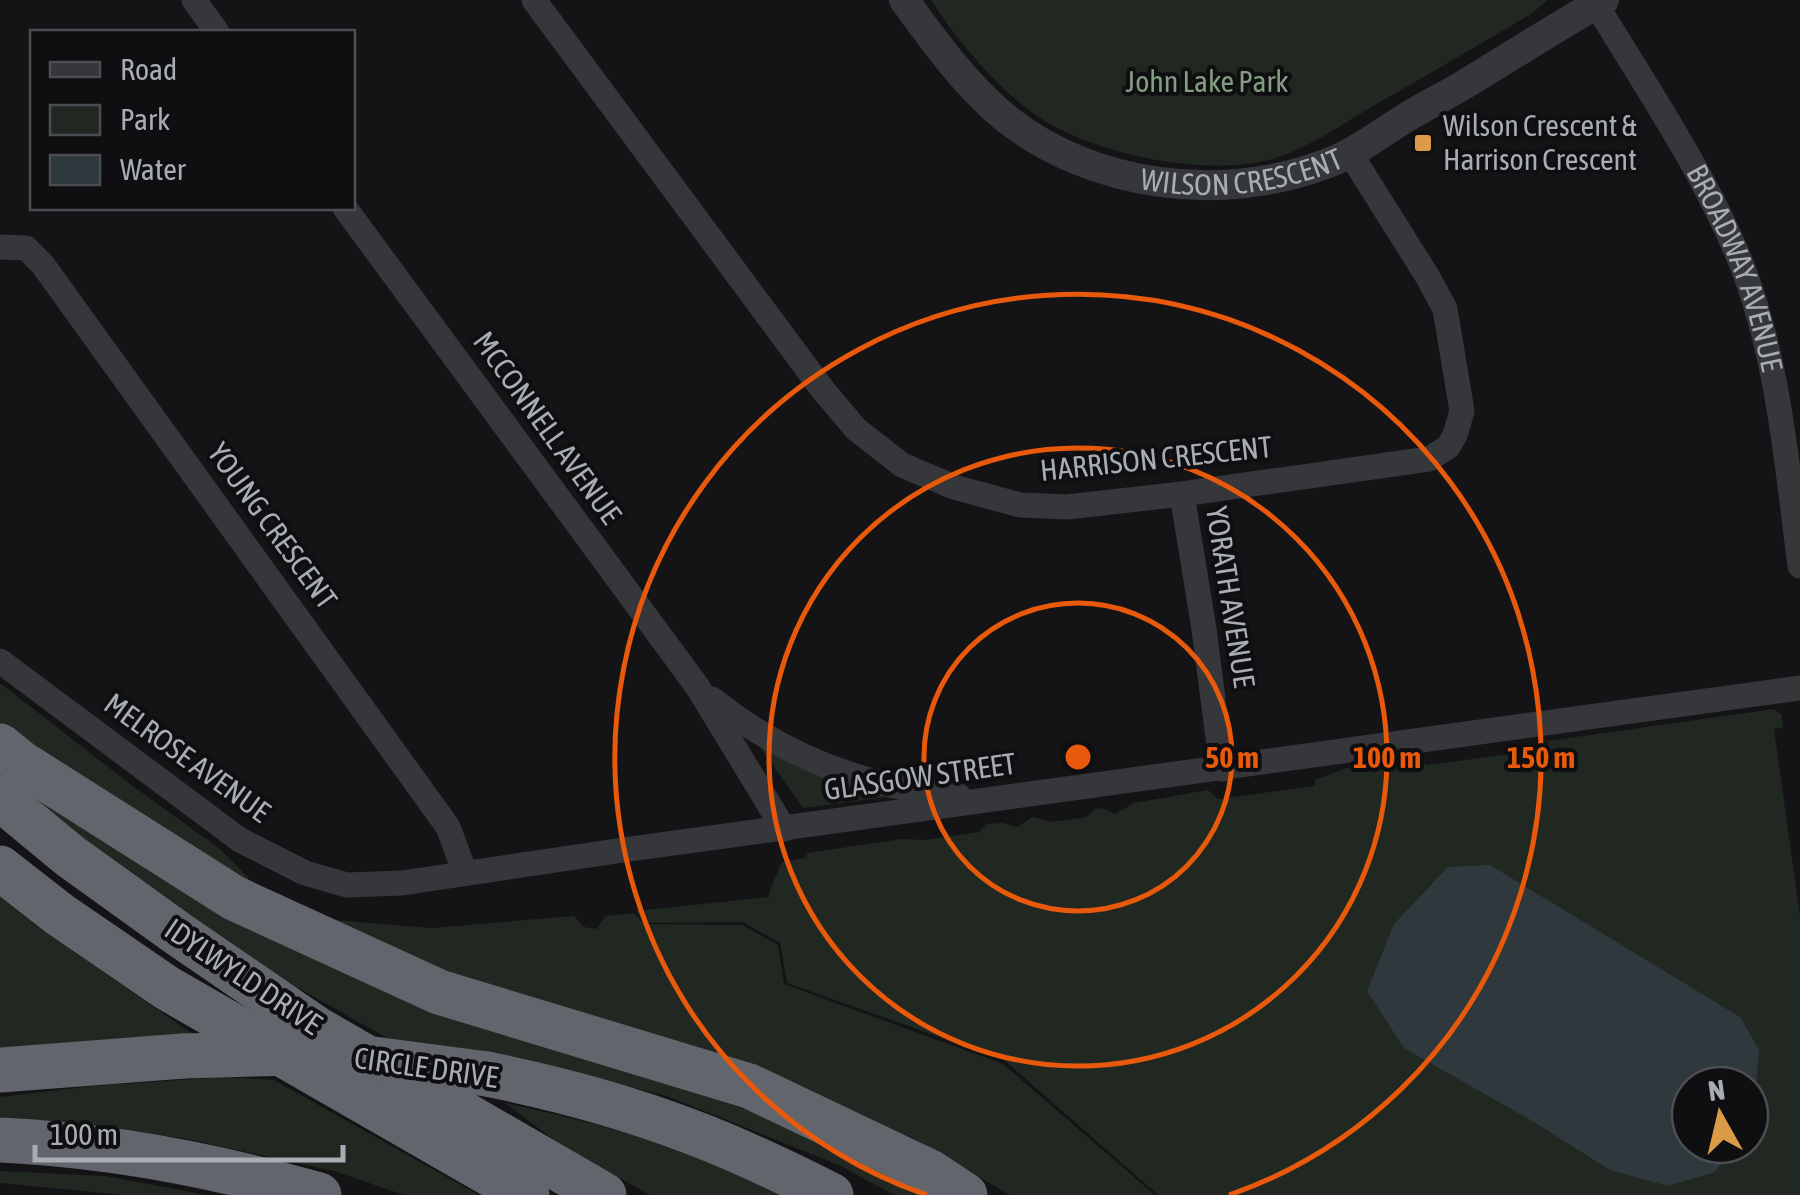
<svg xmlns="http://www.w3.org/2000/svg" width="1800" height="1195" viewBox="0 0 1800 1195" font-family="'Asap Condensed',sans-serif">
<rect width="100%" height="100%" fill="#141416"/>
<g fill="#212821" fill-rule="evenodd">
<path d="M 931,0 L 1548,0 L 1531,14 C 1478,45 1426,76 1373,106 C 1341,125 1308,149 1272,159 C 1204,179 1081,152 1026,108 C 989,78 956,39 931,0 Z"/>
<polygon points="0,683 130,784 220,849 248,877 250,888 0,728"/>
<path d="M 1774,709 L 1782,715 L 1783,728 L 1774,729 L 1800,916 L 1800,1195 L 1158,1195 L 1004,1060 L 787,983 L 780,943 L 743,922 L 647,923 L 636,911 L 769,897 L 771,887 L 782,862 L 805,858 L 808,853 L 901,839 L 925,840 L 980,832 L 986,824 L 1003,823 L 1017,827 L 1032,817 L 1052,822 L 1087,817 L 1095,809 L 1103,808 L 1115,814 L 1134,803 L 1208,790 L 1218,799 L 1315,786 L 1315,780 L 1346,768 L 1415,756 L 1427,765 L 1548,749 L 1550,753 L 1547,741 ZM 1690,1085 L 1750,1085 L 1750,1145 L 1690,1145 Z"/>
<polygon points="757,743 820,775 887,797 803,808"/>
<polygon points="0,771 639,1070 844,1146 941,1195 894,1195 841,1166 667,1096 536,1063 398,1044 236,953 112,867"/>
<polygon points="0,897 34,924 197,1037 0,1050"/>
<polygon points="634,913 644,924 742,925 778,945 784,984 1003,1064 1155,1195 1010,1195 913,1138 822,1103 531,1007 320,919 432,928 574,916 584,927 596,929 606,916"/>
<polygon points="222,1077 274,1080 479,1195 404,1195 334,1171 183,1138 0,1117 0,1097 94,1086"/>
<path d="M 505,1103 C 601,1124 699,1148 786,1195 L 650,1195 L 565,1148 Z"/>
<polygon points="0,1171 105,1176 208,1195 124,1195 0,1183"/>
</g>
<polygon fill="#2f383d" points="1490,865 1740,1017 1759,1050 1753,1119 1750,1124 1750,1085 1690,1085 1690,1145 1734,1145 1715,1172 1668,1186 1610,1170 1534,1122 1404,1048 1367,991 1394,924 1448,867"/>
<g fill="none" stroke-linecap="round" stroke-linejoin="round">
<g stroke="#36373a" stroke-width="25">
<polyline points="194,0 217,32"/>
<polyline points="534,0 823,390 856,429 902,465 954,487 1020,505 1067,507 1182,494 1429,459 1448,447 1455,435 1462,411 1445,309 1429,279 1350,153"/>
<path id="s1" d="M 1596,4 C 1646,87 1702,169 1739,258 C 1778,353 1787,465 1800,566"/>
<polyline points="345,208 697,686 784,829"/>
<polyline points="0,247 26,248 43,265 448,827 465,873"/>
<polyline points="1182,494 1204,629 1222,769"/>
<polyline points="0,661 240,840 305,873 347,885 402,883 630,849 1800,688"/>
<path d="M 712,699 C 761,738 819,768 881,783 C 907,789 934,792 959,796"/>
</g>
<path stroke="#36373a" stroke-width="30" id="s2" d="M 904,0 C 934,41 964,83 1003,116 C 1092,188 1222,204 1328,163 C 1357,152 1381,133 1407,117 C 1427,105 1447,95 1467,83 C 1513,55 1558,26 1604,0"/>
<g stroke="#62656b" stroke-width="45">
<polyline points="0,746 21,763 234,898 439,992 749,1086 930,1172 965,1195"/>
<polyline points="0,798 70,856 177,933 317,1029 604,1195"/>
<polyline points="0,868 59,914 167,988 527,1195"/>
<polyline points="0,1070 183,1056"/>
<path d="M 487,1074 C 556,1088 624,1106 689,1131 C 738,1149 785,1172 831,1195"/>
<path d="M 0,1140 C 109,1145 214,1165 319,1195"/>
</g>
<polyline stroke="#62656b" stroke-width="45" points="183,1056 296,1053 358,1057 487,1074"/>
</g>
<g fill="none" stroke="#e8590c" stroke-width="5">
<circle cx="1078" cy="757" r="154"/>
<circle cx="1078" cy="757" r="309"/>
<path d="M927 1195A463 463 0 1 1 1229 1195"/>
</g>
<rect fill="#db9a46" stroke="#0f0f11" stroke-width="4" x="1413" y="133" width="20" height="20" rx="5"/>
<g text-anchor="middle" stroke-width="8" stroke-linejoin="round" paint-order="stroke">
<g font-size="30" fill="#829d81" stroke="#0f0f11">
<text x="1207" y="92">John Lake Park</text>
</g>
<g font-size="30" fill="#a8adb4" stroke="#0f0f11" text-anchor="start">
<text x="1443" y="136">Wilson Crescent &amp;<tspan x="1443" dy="34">Harrison Crescent</tspan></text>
</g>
<g font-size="30" fill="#a8adb4" stroke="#0f0f11">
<text dy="10" stroke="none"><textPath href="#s2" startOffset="408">WILSON CRESCENT</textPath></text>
<text dy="10" stroke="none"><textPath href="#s1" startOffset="300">BROADWAY AVENUE</textPath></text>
<text transform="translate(547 428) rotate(54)" y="10">MCCONNELL AVENUE</text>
<text transform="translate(1156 459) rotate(-6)" y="10">HARRISON CRESCENT</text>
<text transform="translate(272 526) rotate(54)" y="10">YOUNG CRESCENT</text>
<text transform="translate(1230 597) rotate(81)" y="10">YORATH AVENUE</text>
<text transform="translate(187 758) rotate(36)" y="10">MELROSE AVENUE</text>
<text transform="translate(920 777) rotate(-8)" y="10">GLASGOW STREET</text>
<text transform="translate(243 977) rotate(34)" y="10">IDYLWYLD DRIVE</text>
<text transform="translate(426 1068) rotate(8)" y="10">CIRCLE DRIVE</text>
</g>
</g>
<circle cx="1078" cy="757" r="15" fill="#e8590c" stroke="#0f0f11" stroke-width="5"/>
<g font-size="30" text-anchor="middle" font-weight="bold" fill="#e8590c" stroke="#0f0f11" stroke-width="8" stroke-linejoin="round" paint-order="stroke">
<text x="1232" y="768">50 m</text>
<text x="1387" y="768">100 m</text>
<text x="1541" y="768">150 m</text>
</g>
<rect x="30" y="30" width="325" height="180" fill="#0f0f11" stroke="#4c4e52" stroke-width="2.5"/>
<rect x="50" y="62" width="50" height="15" fill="#36373a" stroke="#4c4e52" stroke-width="2.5"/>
<text x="120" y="80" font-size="30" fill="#a8adb4">Road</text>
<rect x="50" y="105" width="50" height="30" fill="#212821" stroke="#4c4e52" stroke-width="2.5"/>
<text x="120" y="130" font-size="30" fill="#a8adb4">Park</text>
<rect x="50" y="155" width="50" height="30" fill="#2f383d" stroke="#4c4e52" stroke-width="2.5"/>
<text x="120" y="180" font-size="30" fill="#a8adb4">Water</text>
<g transform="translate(1720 1115) rotate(352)"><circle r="48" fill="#0f0f11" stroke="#4c4e52" stroke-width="2.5"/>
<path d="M0-8L18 38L0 25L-18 38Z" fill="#db9a46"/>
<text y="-15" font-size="28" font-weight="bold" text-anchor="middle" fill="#a8adb4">N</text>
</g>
<path d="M35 1145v15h308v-15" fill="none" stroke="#a8adb4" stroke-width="5"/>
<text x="50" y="1145" font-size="30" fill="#a8adb4" stroke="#0f0f11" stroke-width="8" paint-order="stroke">100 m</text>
</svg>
